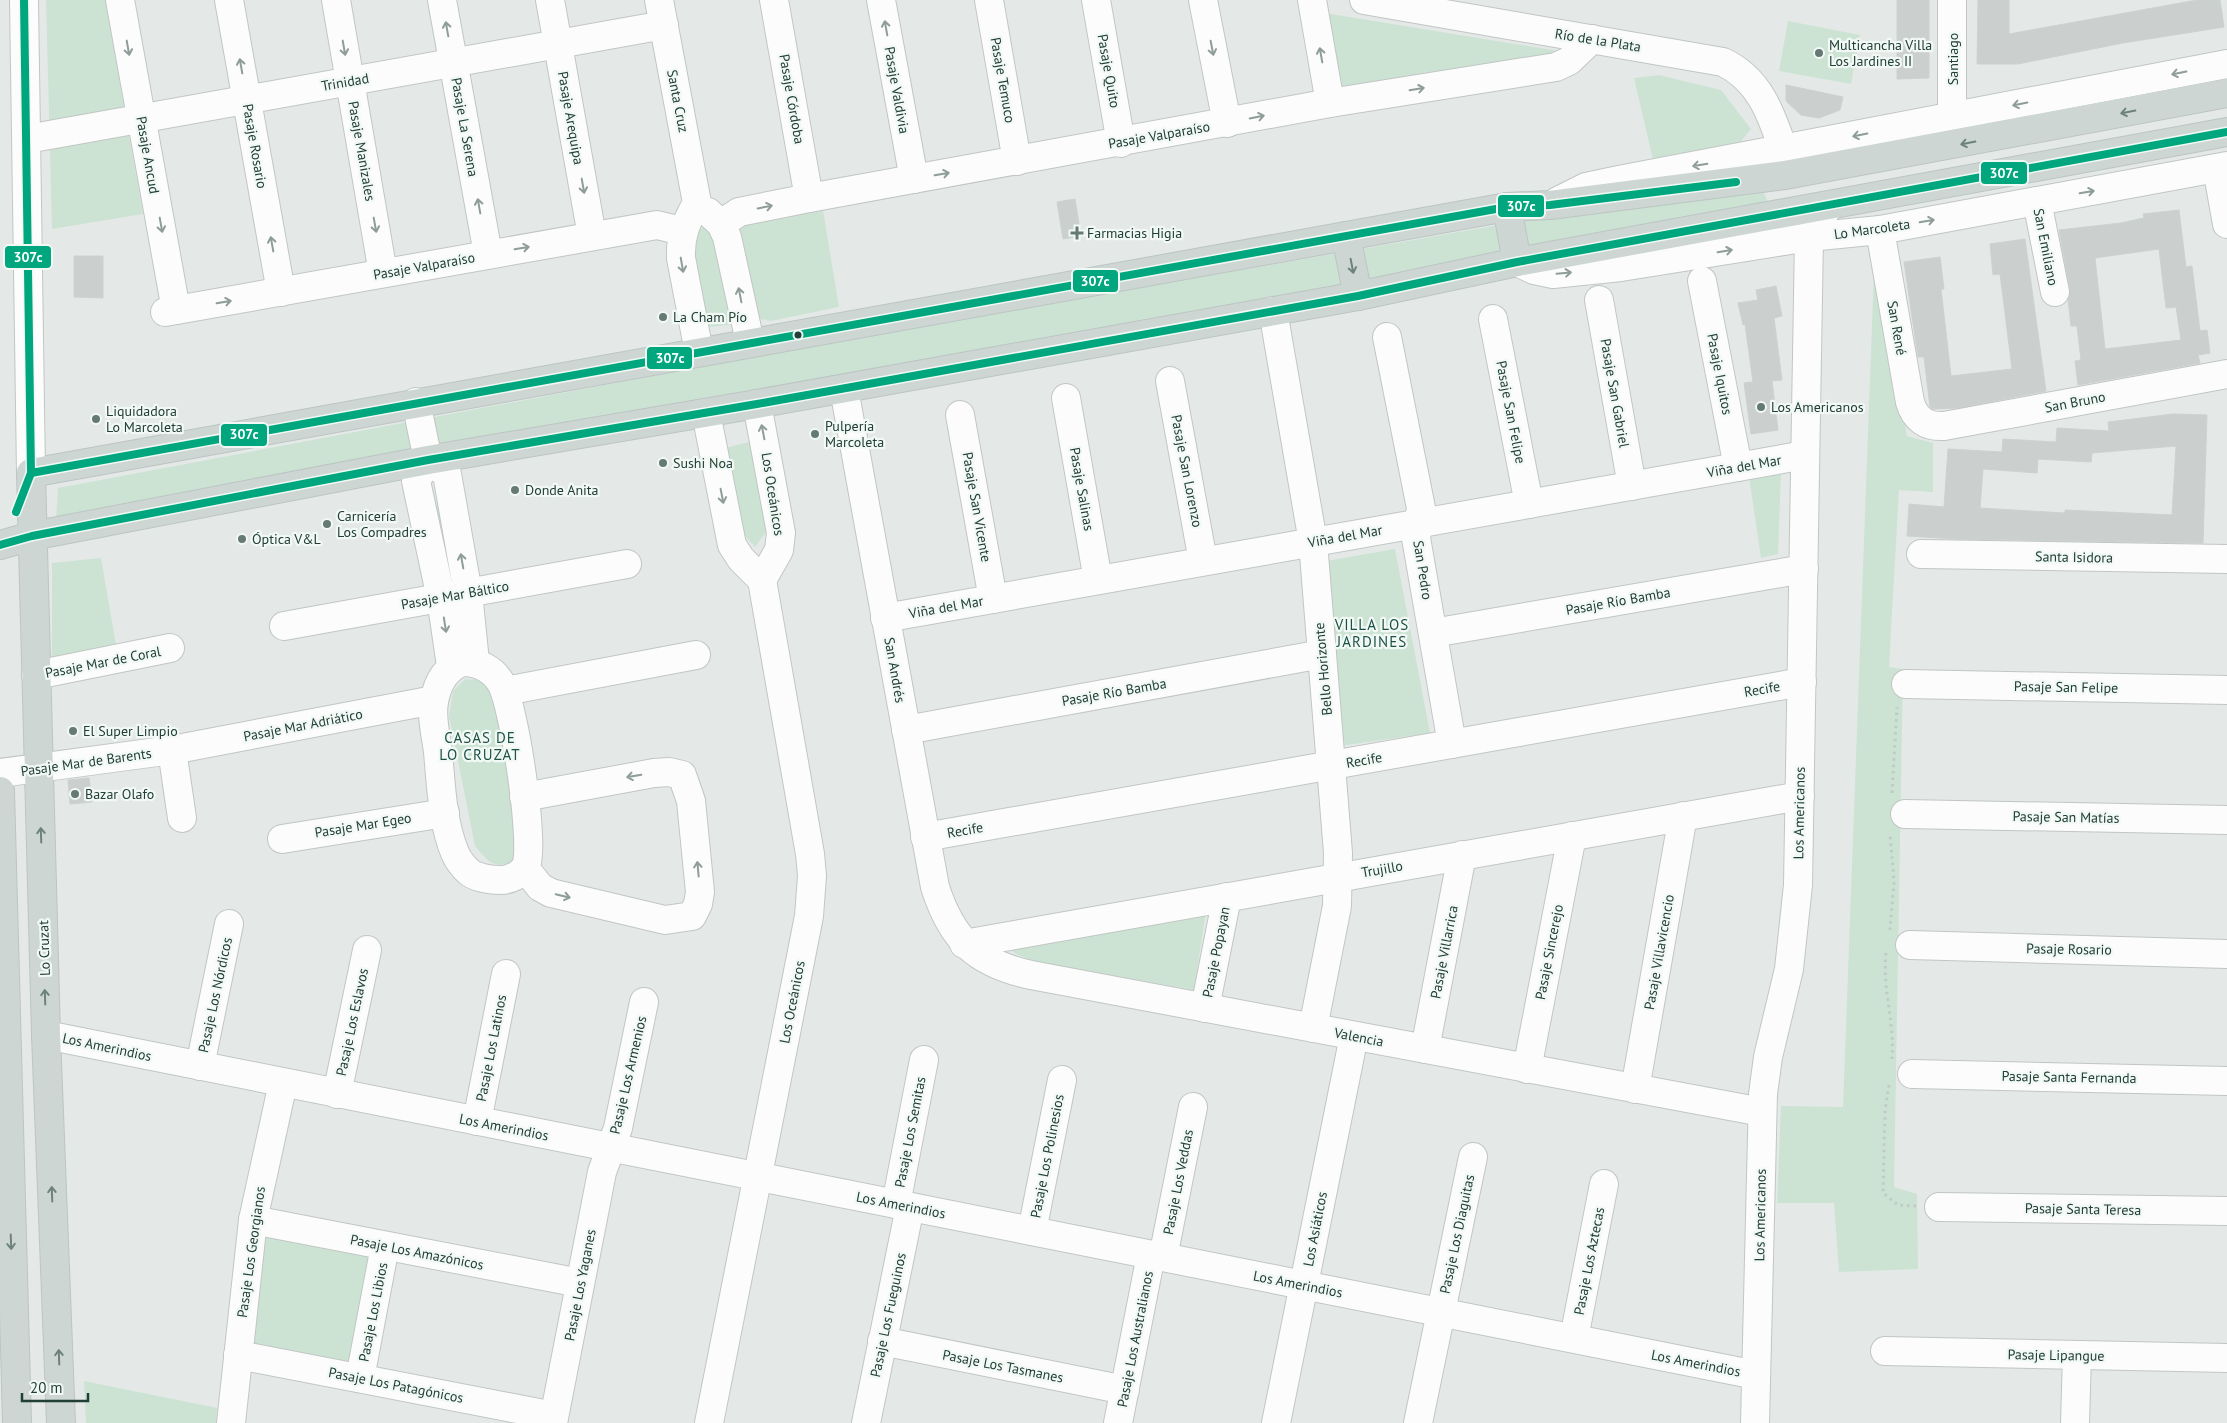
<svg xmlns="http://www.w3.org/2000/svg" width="2227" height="1423" viewBox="0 0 2227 1423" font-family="'PT Sans',sans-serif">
<rect width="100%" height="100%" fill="#e4e9e7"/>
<g fill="#cce3d4">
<polygon points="46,0 105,0 143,214 52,229"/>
<polygon points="1325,13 1559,51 1529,60 1343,88"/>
<polygon points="1788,21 1860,35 1851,84 1779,71"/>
<polygon points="1659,75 1721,90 1751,129 1737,146 1653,160 1634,78"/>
<polygon points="1758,180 1771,209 56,520 58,488 896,330"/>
<polygon points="822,204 839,307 771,321 760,319 756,315 738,232 738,223"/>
<polygon points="713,227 738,324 709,327 692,254 695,229"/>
<polygon points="1874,270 1879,272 1907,436 1933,443 1933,492 1899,490 1889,667 1903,669 1894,1187 1917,1194 1918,1269 1839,1272 1834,1203 1777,1203 1781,1106 1843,1107"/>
<polygon points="753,441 769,528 755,547 740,530 725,448"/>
<polygon points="1781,472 1778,554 1761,558 1749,477"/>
<polygon points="445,505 457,571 446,576 435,506"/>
<polygon points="1395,549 1430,733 1340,746 1326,561"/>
<polygon points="101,558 116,645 52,662 52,563"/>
<path d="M 465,679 L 478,680 L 494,689 L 523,859 C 495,867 494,869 475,846 L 449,716 L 453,691 Z"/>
<polygon points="1206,912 1194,990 1033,961 1016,954 1005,944"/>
<polygon points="266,1233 376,1258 354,1365 246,1347"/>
<polygon points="84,1381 217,1408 216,1423 86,1423"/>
</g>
<g fill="#cbd0ce" stroke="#ccd2d0" fill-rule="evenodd">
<polygon points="1897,0 1929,0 1929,78 1897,79"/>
<polygon points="1978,0 2009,0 2009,34 2197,0 2220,0 2224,27 2123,43 2018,64 1977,64"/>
<polygon points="1786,85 1843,97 1840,110 1819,118 1801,115 1786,101"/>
<polygon points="1075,199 1081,236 1063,239 1057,202"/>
<path d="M 2179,210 L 2186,267 L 2192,266 L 2200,331 L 2207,330 L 2210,353 L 2198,355 L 2200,363 L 2078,385 L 2075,361 L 2081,360 L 2077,326 L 2071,326 L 2068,299 L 2070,289 L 2059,230 L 2121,223 L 2144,218 L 2143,214 ZM 2159,249 L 2166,308 L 2176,307 L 2181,340 L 2105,349 L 2095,258 Z"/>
<polygon points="2025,239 2046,391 1958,408 1933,409 1930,407 1924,357 1918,357 1904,262 1940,257 1944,289 1941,289 1951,376 2012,369 2000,274 1993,275 1990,244"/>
<polygon points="74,256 103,256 103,298 74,297"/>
<polygon points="1776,286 1782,316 1774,318 1782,380 1772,381 1778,430 1751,434 1744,383 1753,382 1745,324 1743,325 1738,303 1758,300 1756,290"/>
<path d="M 2173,414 L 2207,415 L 2203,543 L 1956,539 L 1907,536 L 1909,504 L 1944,507 L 1948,449 L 2002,452 L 2003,439 L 2056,442 L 2057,428 L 2109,431 L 2108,422 ZM 2176,446 L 2172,515 L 2065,510 L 2065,513 L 1980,508 L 1983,469 L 2037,473 L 2038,459 L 2091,462 L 2092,453 Z"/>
<polygon points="89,778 92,802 70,804 68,780"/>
</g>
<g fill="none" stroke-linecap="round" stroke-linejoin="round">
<g stroke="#c1c6c4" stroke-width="30">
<g id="minor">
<polyline points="24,0 31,473"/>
<polyline points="120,0 176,310"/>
<polyline points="229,0 281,292"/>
<polyline points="336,0 383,273"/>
<polyline points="442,0 488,254"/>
<polyline points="550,0 592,236"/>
<path d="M 659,0 L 697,203 C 686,222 680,236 681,258 L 699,352"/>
<polyline points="774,0 809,198"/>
<polyline points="881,0 914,179"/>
<polyline points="989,0 1017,161"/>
<polyline points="1096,0 1121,143"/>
<polyline points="1203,0 1227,123"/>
<polyline points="1312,0 1330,103"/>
<path d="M 1364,0 L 1723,62 C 1759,79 1771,113 1783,149"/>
<polyline points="1952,0 1952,117"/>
<polyline points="27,139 664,25"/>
<polyline points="2217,168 2227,224"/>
<polyline points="1558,201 1586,187 1619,180 2227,64"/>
<polyline points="2037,201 2055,292"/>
<polyline points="708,212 721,224 727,237 750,342"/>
<polyline points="721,224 739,212 809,198 1330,103 1556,67 1569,61 1592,39"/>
<path d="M 1880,230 L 1910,402 C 1915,419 1926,427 1944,426 L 2227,374"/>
<polyline points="1517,262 1534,270 1553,274 1621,267 1809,237 1880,230 2227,166"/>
<polyline points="1702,281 1738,467"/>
<polyline points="1599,300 1632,486"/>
<polyline points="1273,311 1313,542 1338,853 1337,906 1313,1028"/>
<polyline points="165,312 657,225 682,231"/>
<polyline points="1493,319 1529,504"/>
<polyline points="1387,337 1421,508 1416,538 1452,744"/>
<polyline points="1170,381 1203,561"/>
<path d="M 844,389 L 935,887 C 952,940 976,963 1031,975 L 1762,1112"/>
<polyline points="1066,398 1098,580"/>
<polyline points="416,402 428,460 447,474 468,593 475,662"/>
<polyline points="757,404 781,533 779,550 762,580"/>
<polyline points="706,413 732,545 741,559 762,580 810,854 812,876 809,916 709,1423"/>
<polyline points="960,415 993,599"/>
<polyline points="428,460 416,481 441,598 451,666"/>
<polyline points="1921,554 2227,559"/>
<polyline points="885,618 1805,455"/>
<polyline points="284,626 627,564"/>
<polyline points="1433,633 1804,569"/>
<path d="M 463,662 C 478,662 493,669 501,683 C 514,705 535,843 526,866 C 522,874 510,880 501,880 C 491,880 475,878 468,871 C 463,867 457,858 455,853 C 442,822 441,784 438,752 C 436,736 431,718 434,702 C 437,684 445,668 463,662 Z"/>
<polyline points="36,675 170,648"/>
<polyline points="1906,684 2227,690"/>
<polyline points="505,691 696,655"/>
<polyline points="906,730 1322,654"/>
<polyline points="172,750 182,818"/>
<polyline points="0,773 172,750 434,700"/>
<polyline points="524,797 654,773 669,772 682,775 691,801 700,892 698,904 692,916 665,920 551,893 540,887 525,868"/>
<polyline points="1905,814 2227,820"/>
<polyline points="925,837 1802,682"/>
<polyline points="282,839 445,813"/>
<polyline points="964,944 1800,796"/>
<polyline points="1910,945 2227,954"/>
<polyline points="1205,1008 1227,897"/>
<polyline points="46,1035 1756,1375"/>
<polyline points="1425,1049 1462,855"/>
<polyline points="200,1066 229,924"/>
<polyline points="1527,1069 1572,836"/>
<polyline points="1912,1074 2227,1081"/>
<polyline points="1635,1089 1683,816"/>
<polyline points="337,1094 367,950"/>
<polyline points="477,1121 506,974"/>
<polyline points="896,1204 924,1060"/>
<polyline points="1939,1207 2227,1211"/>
<polyline points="253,1220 580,1283"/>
<polyline points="1032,1231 1062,1080"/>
<polyline points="1163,1257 1193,1107"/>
<polyline points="1574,1338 1604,1184"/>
<polyline points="882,1341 1125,1390"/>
<polyline points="1885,1351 2227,1358"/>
<polyline points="238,1355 554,1416"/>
<polyline points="360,1378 385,1246"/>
<polyline points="231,1423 253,1220 283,1083"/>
<polyline points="553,1423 602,1172 618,1128 644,1002"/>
<polyline points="866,1423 910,1207"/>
<polyline points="1118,1423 1151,1255"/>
<polyline points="1276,1423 1354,1036"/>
<polyline points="1418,1423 1473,1157"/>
<polyline points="1755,1423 1763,1094 1768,1057 1789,969 1798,885 1809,237 1829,206"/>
<polyline points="2075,1423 2077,1355"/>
</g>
</g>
<g stroke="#bcc5c3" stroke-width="30">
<g id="major">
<polyline points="1507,207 1517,262"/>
<polyline points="1346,236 1358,296"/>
<polyline points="31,473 1507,207 1550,205 1785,175 2227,93"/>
<polyline points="31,473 46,1035 61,1423"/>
<polyline points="0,545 32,536 428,460 757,404 1358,296 1517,262 2227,132"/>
<polyline points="0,791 17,1423"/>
</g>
</g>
<g stroke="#c0cac7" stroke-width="3" stroke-dasharray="2.5 4" stroke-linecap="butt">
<polyline points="1892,793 1897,707"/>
<polyline points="1890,930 1894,882 1890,834"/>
<path d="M 1886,953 C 1882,989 1895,1023 1892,1059"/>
<polyline points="1889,1085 1885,1111 1883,1193 1898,1205 1917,1206"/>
</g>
<use href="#minor" stroke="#fbfcfb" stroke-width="28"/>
<use href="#major" stroke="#cdd6d3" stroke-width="28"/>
<g stroke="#f2f9f5" stroke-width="11">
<g id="bus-1">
<polyline points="31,473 1507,207 1550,205 1736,182"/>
<polyline points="16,512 31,473 24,0"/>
<polyline points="0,545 32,536 428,460 757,404 1358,296 1517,262 2227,132"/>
</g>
</g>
<use href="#bus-1" stroke="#00a77e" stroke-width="8"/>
</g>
<defs><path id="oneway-shaft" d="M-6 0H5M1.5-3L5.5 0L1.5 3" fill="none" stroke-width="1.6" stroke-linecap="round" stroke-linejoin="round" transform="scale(1.25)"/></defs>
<g stroke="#8e9d99">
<use href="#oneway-shaft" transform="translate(886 28) rotate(-100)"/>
<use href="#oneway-shaft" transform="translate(447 29) rotate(-100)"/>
<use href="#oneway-shaft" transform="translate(128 48) rotate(80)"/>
<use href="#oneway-shaft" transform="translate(344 48) rotate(80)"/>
<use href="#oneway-shaft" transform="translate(1212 48) rotate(79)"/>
<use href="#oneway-shaft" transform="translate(1321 55) rotate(-100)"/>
<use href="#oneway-shaft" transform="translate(241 66) rotate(-100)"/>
<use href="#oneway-shaft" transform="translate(2179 73) rotate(169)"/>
<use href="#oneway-shaft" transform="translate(1417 89) rotate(-9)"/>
<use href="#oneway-shaft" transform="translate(2020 104) rotate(169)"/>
<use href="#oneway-shaft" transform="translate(1257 117) rotate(-11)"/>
<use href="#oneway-shaft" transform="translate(1860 135) rotate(169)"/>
<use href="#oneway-shaft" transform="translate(1700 165) rotate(170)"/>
<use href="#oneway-shaft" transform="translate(942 174) rotate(-10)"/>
<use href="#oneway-shaft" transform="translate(583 186) rotate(80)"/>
<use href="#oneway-shaft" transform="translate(2087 192) rotate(-10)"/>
<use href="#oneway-shaft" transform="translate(479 206) rotate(-100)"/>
<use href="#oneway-shaft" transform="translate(765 207) rotate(-11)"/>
<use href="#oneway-shaft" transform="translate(1927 221) rotate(-10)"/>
<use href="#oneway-shaft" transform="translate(161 225) rotate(80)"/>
<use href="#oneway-shaft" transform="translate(375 225) rotate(80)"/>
<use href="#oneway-shaft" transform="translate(272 244) rotate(-100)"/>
<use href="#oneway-shaft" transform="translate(522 248) rotate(-10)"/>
<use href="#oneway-shaft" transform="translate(1725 251) rotate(-9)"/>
<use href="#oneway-shaft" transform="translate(682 265) rotate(80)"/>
<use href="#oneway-shaft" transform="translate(1564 273) rotate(-5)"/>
<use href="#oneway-shaft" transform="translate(740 295) rotate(-101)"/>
<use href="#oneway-shaft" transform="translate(224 302) rotate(-10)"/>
<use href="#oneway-shaft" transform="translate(763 432) rotate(-101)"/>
<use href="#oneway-shaft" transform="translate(722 496) rotate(79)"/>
<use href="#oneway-shaft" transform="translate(462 561) rotate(-100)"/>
<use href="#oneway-shaft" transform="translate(445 625) rotate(81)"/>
<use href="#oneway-shaft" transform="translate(634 776) rotate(170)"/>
<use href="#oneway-shaft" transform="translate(698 869) rotate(-95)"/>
<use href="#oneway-shaft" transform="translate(563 896) rotate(13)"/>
</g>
<g stroke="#6e827d">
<use href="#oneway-shaft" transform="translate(2128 112) rotate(169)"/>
<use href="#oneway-shaft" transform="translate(1968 143) rotate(169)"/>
<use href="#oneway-shaft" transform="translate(1352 266) rotate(79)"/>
<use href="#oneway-shaft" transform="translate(41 835) rotate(-92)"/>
<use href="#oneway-shaft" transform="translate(45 997) rotate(-92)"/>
<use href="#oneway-shaft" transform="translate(52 1194) rotate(-92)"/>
<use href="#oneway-shaft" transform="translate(11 1242) rotate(88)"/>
<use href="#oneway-shaft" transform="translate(59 1357) rotate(-92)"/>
</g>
<g fill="#657a75" stroke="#f2f9f5" stroke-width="2">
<circle cx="1819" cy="53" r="5"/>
<path d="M1074.5 225.5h5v5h5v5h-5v5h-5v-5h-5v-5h5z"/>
<circle cx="663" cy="317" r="5"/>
<circle cx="1761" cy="407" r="5"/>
<circle cx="96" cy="419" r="5"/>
<circle cx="815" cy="434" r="5"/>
<circle cx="663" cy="463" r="5"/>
<circle cx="515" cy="490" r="5"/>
<circle cx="327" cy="524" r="5"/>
<circle cx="242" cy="539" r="5"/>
<circle cx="73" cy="731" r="5"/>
<circle cx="75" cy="794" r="5"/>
</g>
<circle fill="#213e37" stroke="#f2f9f5" stroke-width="2" cx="798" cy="335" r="4.5"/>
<g text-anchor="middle" stroke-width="4.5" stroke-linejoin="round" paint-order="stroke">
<g font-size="14" fill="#213e37" stroke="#f2f9f5">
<text transform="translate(1598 40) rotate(9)" y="5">Río de la Plata</text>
<text transform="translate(1953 59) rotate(-90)" y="5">Santiago</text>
<text transform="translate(1109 71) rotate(80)" y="5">Pasaje Quito</text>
<text transform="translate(1003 80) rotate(80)" y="5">Pasaje Temuco</text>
<text transform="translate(345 82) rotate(-10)" y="5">Trinidad</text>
<text transform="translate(897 90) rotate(80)" y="5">Pasaje Valdivia</text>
<text transform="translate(792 99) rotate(80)" y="5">Pasaje Córdoba</text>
<text transform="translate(678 101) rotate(79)" y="5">Santa Cruz</text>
<text transform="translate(571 118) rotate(80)" y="5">Pasaje Arequipa</text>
<text transform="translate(465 127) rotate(80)" y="5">Pasaje La Serena</text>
<text transform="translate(1159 135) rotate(-10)" y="5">Pasaje Valparaíso</text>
<text transform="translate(255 146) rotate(80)" y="5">Pasaje Rosario</text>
<text transform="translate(362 151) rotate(80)" y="5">Pasaje Manizales</text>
<text transform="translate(148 155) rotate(80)" y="5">Pasaje Ancud</text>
<text transform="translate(1872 229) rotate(-8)" y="5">Lo Marcoleta</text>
<text transform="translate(2046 247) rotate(79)" y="5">San Emiliano</text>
<text transform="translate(424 266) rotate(-10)" y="5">Pasaje Valparaíso</text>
<text transform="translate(1897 328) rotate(80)" y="5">San René</text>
<text transform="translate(1720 374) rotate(79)" y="5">Pasaje Iquitos</text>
<text transform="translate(1615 393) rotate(80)" y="5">Pasaje San Gabriel</text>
<text transform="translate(2075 402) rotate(-11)" y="5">San Bruno</text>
<text transform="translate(1511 412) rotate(79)" y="5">Pasaje San Felipe</text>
<text transform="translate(1744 466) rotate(-10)" y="5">Viña del Mar</text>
<text transform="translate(1187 471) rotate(79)" y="5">Pasaje San Lorenzo</text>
<text transform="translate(1082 489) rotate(80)" y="5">Pasaje Salinas</text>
<text transform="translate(773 494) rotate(81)" y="5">Los Oceánicos</text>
<text transform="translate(977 507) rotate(80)" y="5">Pasaje San Vicente</text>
<text transform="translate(1345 536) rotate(-10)" y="5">Viña del Mar</text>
<text transform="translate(2074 557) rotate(1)" y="5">Santa Isidora</text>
<text transform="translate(1423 570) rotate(81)" y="5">San Pedro</text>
<text transform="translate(455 595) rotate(-10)" y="5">Pasaje Mar Báltico</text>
<text transform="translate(1618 601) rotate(-10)" y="5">Pasaje Río Bamba</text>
<text transform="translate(946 607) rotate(-10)" y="5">Viña del Mar</text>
<text transform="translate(103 662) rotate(-11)" y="5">Pasaje Mar de Coral</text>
<text transform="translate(1323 669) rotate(-95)" y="5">Bello Horizonte</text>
<text transform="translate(895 670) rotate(80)" y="5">San Andrés</text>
<text transform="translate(2066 687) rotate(1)" y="5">Pasaje San Felipe</text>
<text transform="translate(1762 689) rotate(-10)" y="5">Recife</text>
<text transform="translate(1114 692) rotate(-10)" y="5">Pasaje Río Bamba</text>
<text transform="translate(303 725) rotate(-11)" y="5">Pasaje Mar Adriático</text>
<text transform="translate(1364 760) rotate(-10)" y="5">Recife</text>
<text transform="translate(86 762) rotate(-8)" y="5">Pasaje Mar de Barents</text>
<text transform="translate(1799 813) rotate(-89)" y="5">Los Americanos</text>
<text transform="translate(2066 817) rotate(1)" y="5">Pasaje San Matías</text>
<text transform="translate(363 825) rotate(-9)" y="5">Pasaje Mar Egeo</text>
<text transform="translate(965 830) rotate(-10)" y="5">Recife</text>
<text transform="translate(1382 869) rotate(-10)" y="5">Trujillo</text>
<text transform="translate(44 948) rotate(-92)" y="5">Lo Cruzat</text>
<text transform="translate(2069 949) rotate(1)" y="5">Pasaje Rosario</text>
<text transform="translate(1216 952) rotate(-79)" y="5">Pasaje Popayan</text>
<text transform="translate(1444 952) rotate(-79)" y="5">Pasaje Villarrica</text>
<text transform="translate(1549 952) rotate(-79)" y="5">Pasaje Sincerejo</text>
<text transform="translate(1659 952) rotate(-80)" y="5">Pasaje Villavicencio</text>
<text transform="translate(215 995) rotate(-78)" y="5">Pasaje Los Nórdicos</text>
<text transform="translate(792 1002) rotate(-79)" y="5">Los Oceánicos</text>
<text transform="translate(352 1022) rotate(-78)" y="5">Pasaje Los Eslavos</text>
<text transform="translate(1359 1037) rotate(11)" y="5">Valencia</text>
<text transform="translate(107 1047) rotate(12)" y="5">Los Amerindios</text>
<text transform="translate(491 1048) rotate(-79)" y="5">Pasaje Los Latinos</text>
<text transform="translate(628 1075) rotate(-77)" y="5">Pasaje Los Armenios</text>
<text transform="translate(2069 1077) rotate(1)" y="5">Pasaje Santa Fernanda</text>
<text transform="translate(504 1127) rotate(11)" y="5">Los Amerindios</text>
<text transform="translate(910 1132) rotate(-79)" y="5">Pasaje Los Semitas</text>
<text transform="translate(1047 1156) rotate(-79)" y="5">Pasaje Los Polinesios</text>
<text transform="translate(1178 1182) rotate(-79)" y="5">Pasaje Los Veddas</text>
<text transform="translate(901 1205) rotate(11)" y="5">Los Amerindios</text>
<text transform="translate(2083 1209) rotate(1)" y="5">Pasaje Santa Teresa</text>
<text transform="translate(1760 1215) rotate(-89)" y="5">Los Americanos</text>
<text transform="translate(1315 1229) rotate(-79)" y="5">Los Asiáticos</text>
<text transform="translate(1457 1234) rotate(-78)" y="5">Pasaje Los Diaguitas</text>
<text transform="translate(251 1252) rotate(-82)" y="5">Pasaje Los Georgianos</text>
<text transform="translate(417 1252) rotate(11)" y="5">Pasaje Los Amazónicos</text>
<text transform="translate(1589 1261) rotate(-79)" y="5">Pasaje Los Aztecas</text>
<text transform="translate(1298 1284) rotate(11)" y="5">Los Amerindios</text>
<text transform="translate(580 1285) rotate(-79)" y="5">Pasaje Los Yaganes</text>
<text transform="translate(373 1312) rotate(-79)" y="5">Pasaje Los Libios</text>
<text transform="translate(888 1315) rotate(-78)" y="5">Pasaje Los Fueguinos</text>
<text transform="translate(1135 1339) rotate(-79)" y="5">Pasaje Los Australianos</text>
<text transform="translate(2056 1355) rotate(1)" y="5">Pasaje Lipangue</text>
<text transform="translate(1696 1363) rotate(11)" y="5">Los Amerindios</text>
<text transform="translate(1003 1366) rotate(11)" y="5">Pasaje Los Tasmanes</text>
<text transform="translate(396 1385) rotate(11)" y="5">Pasaje Los Patagónicos</text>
</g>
<g font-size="14" fill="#213e37" stroke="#f2f9f5" text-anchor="start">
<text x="1829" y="50">Multicancha Villa<tspan x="1829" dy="16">Los Jardines II</tspan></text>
<text x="1087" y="238">Farmacias Higia</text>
<text x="673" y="322">La Cham Pío</text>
<text x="1771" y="412">Los Americanos</text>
<text x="106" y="416">Liquidadora<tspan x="106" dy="16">Lo Marcoleta</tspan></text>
<text x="825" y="431">Pulpería<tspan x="825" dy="16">Marcoleta</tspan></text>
<text x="673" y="468">Sushi Noa</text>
<text x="525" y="495">Donde Anita</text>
<text x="337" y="521">Carnicería<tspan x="337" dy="16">Los Compadres</tspan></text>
<text x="252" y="544">Óptica V&amp;L</text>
<text x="83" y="736">El Super Limpio</text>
<text x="85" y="799">Bazar Olafo</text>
</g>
<g font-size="15" letter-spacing="1" fill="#1c5146" stroke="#f2f9f5">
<text x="1372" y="630">VILLA LOS<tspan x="1372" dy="17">JARDINES</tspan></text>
<text x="480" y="743">CASAS DE<tspan x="480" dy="17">LO CRUZAT</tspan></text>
</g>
</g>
<g stroke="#f2f9f5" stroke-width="2">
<rect x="1980" y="161" width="48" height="24" rx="5" fill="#00a77e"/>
<rect x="1497" y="194" width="48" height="24" rx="5" fill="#00a77e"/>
<rect x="4" y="245" width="48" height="24" rx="5" fill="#00a77e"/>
<rect x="1072" y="269" width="47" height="24" rx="5" fill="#00a77e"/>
<rect x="646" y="346" width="47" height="24" rx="5" fill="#00a77e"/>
<rect x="220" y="423" width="48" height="24" rx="5" fill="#00a77e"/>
</g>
<g font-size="14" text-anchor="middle" font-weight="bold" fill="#fff">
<text x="2004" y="178">307c</text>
<text x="1521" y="211">307c</text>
<text x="28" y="262">307c</text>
<text x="1095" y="286">307c</text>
<text x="670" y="363">307c</text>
<text x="244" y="439">307c</text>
</g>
<path d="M22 1393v8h66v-8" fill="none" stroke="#213e37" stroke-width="2.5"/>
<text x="30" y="1393" font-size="15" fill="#213e37" stroke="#f2f9f5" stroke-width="4" paint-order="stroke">20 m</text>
</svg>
